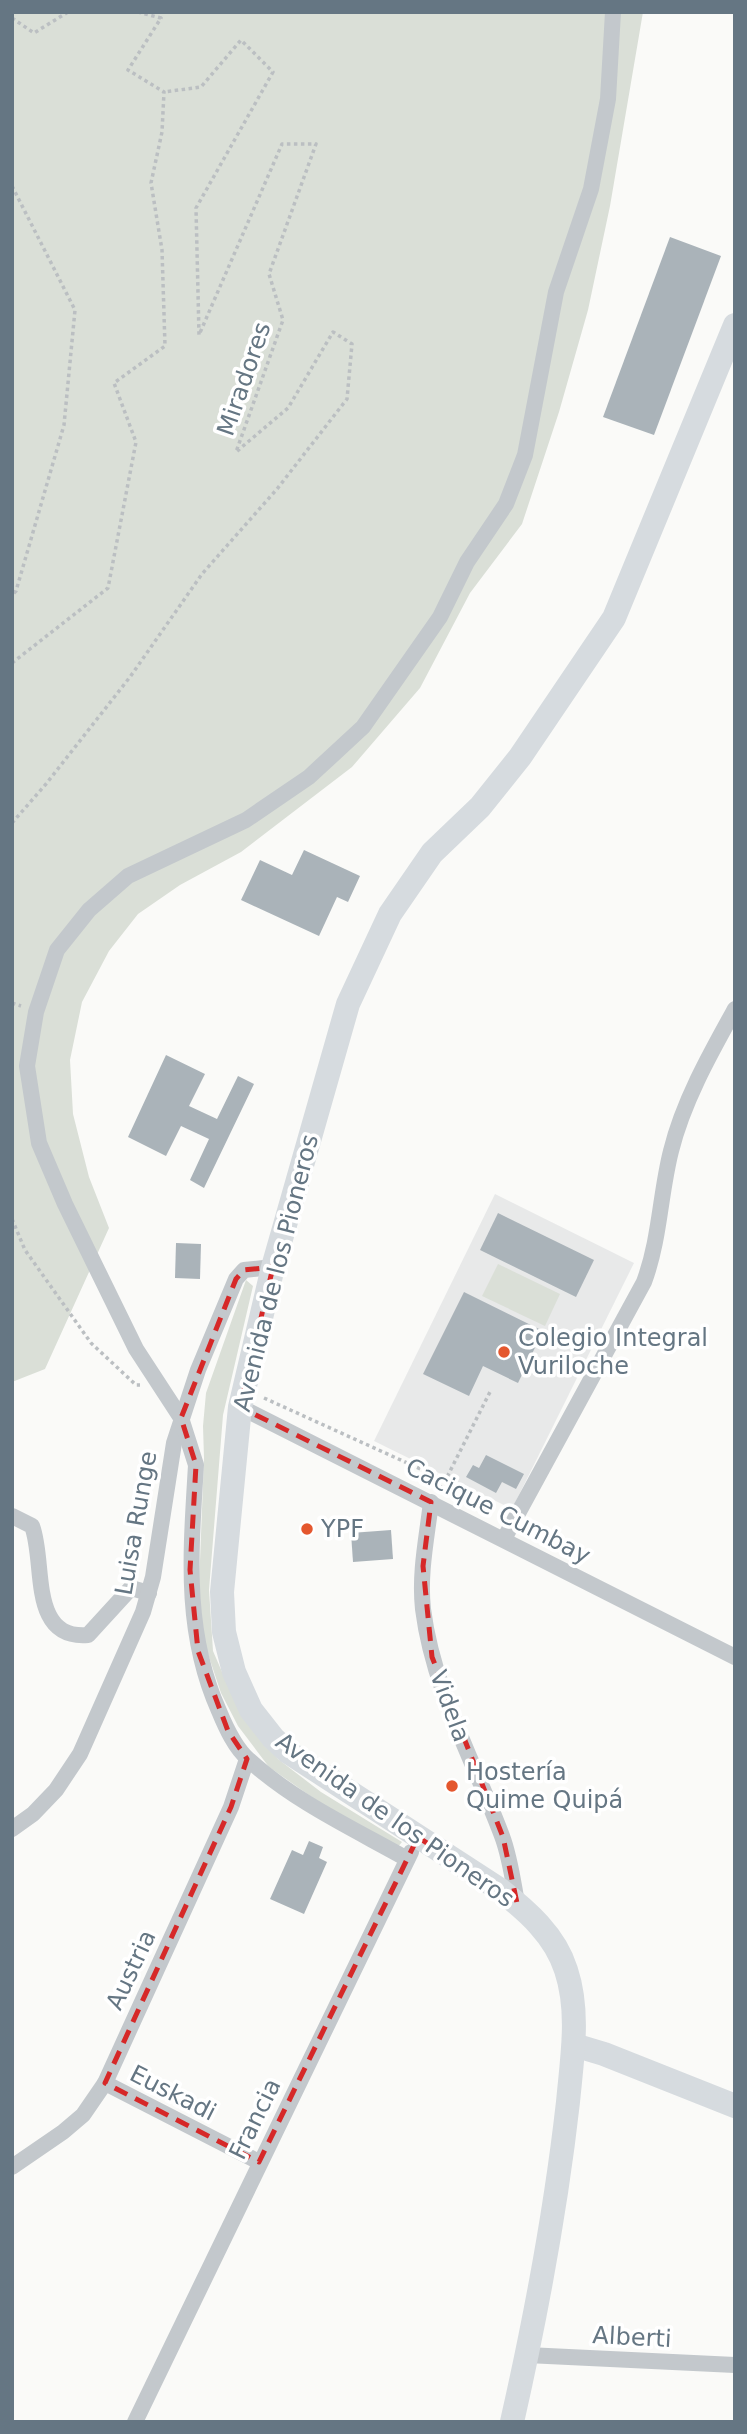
<svg xmlns="http://www.w3.org/2000/svg" width="747" height="2434" viewBox="0 0 747 2434" font-family="'DejaVu Sans',sans-serif">
<rect width="100%" height="100%" fill="#fafaf8"/>
<polygon fill="#e8e9e9" points="495,1194 634,1263 512,1509 374,1441"/>
<g fill="#dadfd7">
<polygon points="12,12 643,12 610,206 588,310 559,412 522,524 470,593 420,688 352,767 241,852 180,885 138,914 109,951 82,1002 70,1060 73,1114 89,1177 109,1228 45,1369 12,1382"/>
<polygon points="498,1264 560,1294 545,1326 482,1296"/>
<polygon points="246,1280 253,1286 223,1415 209,1590 213,1651 235,1702 278,1759 321,1792 402,1842 397,1848 316,1800 269,1767 238,1726 221,1693 202,1636 199,1586 204,1458 203,1426 206,1393"/>
</g>
<g fill="#aab3b9">
<polygon points="670,237 721,256 654,435 603,417"/>
<polygon points="304,850 360,876 348,902 337,897 319,936 241,900 260,860 292,875"/>
<polygon points="166,1055 205,1074 189,1106 217,1119 238,1076 254,1084 204,1188 190,1180 209,1139 181,1126 166,1156 128,1137"/>
<polygon points="498,1213 594,1260 576,1297 480,1250"/>
<polygon points="176,1243 201,1244 200,1279 175,1278"/>
<polygon points="464,1292 543,1331 518,1383 483,1366 469,1396 423,1374"/>
<polygon points="486,1455 524,1474 516,1489 502,1482 496,1493 466,1477 473,1465 479,1468"/>
<polygon points="391,1530 393,1559 353,1562 351,1533"/>
<polygon points="309,1841 323,1847 319,1858 327,1862 304,1914 270,1899 292,1850 303,1855"/>
</g>
<g fill="none" stroke-linecap="round" stroke-linejoin="round">
<g stroke="#bbbfc2" stroke-width="3.5" stroke-dasharray="3.5 3.5" stroke-linecap="butt">
<polyline points="12,18 34,33 68,12"/>
<polyline points="12,186 75,310 64,425 16,591 12,595"/>
<polyline points="12,663 108,588 136,442 114,383 165,346 162,250 151,183 162,132 164,92 128,70 161,18 138,12"/>
<polyline points="12,823 46,784 130,677 202,574 277,489 347,399 352,344 333,332 288,408 236,452 283,320 269,274 316,144 282,144 199,335 196,208 273,72 241,40 201,87 164,92"/>
<polyline points="12,1003 21,1006"/>
<polyline points="12,1219 25,1250 91,1343 136,1385 140,1385"/>
<polyline points="264,1398 447,1481"/>
<polyline points="441,1489 490,1392"/>
</g>
<g stroke="#c3c8cc" stroke-width="16">
<polyline points="240,1407 735,1657"/>
<path d="M 431,1502 C 427,1537 419,1573 423,1609 C 433,1689 474,1761 502,1836 C 510,1857 513,1881 517,1903"/>
<path d="M 12,1516 L 32,1526 C 46,1562 28,1640 88,1635 L 131,1588 L 149,1593"/>
<path d="M 504,1539 L 644,1282 C 660,1239 660,1194 671,1151 C 683,1102 710,1054 735,1009"/>
<polyline points="12,1829 33,1814 56,1790 80,1754 143,1612 153,1577 174,1443 198,1370 236,1279 244,1270 273,1267"/>
<path d="M 407,1859 C 354,1829 295,1802 249,1760 C 235,1748 226,1728 219,1711 C 183,1630 191,1551 196,1465 L 181,1418 L 136,1349 L 65,1204 L 39,1143 L 27,1066 L 36,1012 L 57,950 L 89,910 L 128,876 L 246,820 L 309,777 L 363,727 L 440,617 L 467,562 L 506,504 L 525,455 L 556,292 L 591,189 L 608,99 L 613,12"/>
<polyline points="105,2083 259,2162"/>
<polyline points="12,2167 63,2132 83,2115 105,2083 231,1807 247,1759"/>
<polyline points="527,2355 735,2365"/>
<polyline points="135,2422 411,1852"/>
</g>
<g stroke="#d6dbdf" stroke-width="24">
<polyline points="574,2045 604,2054 735,2106"/>
<path d="M 512,2422 C 536,2316 556,2209 568,2102 C 572,2058 580,2012 566,1970 C 555,1935 527,1911 499,1889 L 288,1752 L 273,1738 L 251,1710 L 234,1672 L 224,1632 L 222,1592 L 240,1407 L 273,1267 L 348,1004 L 390,914 L 432,853 L 480,807 L 520,757 L 614,618 L 735,325"/>
</g>
</g>
<path fill="none" stroke="#d62828" stroke-width="5" stroke-dasharray="14 9" stroke-linejoin="round" d="M 273,1267 L 240,1407 L 431,1502 L 423,1566 L 432,1657 L 503,1837 L 517,1903 L 418,1837 L 259,2162 L 105,2083 L 231,1807 L 247,1759 L 228,1731 L 198,1651 L 190,1570 L 196,1465 L 181,1418 L 236,1279 L 244,1270 Z"/>
<g fill="#e4572e" stroke="#fff" stroke-width="2.5">
<circle cx="504" cy="1352" r="7"/>
<circle cx="307" cy="1529" r="7"/>
<circle cx="452" cy="1786" r="7"/>
</g>
<g text-anchor="middle" stroke-width="7" stroke-linejoin="round" paint-order="stroke">
<g font-size="24" fill="#657683" stroke="#fff">
<text transform="translate(244 379) rotate(-71)" y="8">Miradores</text>
<text transform="translate(276 1273) rotate(-76)" y="8">Avenida de los Pioneros</text>
<text transform="translate(498 1511) rotate(27)" y="8">Cacique Cumbay</text>
<text transform="translate(136 1523) rotate(-80)" y="8">Luisa Runge</text>
<text transform="translate(450 1706) rotate(70)" y="8">Videla</text>
<text transform="translate(395 1820) rotate(35)" y="8">Avenida de los Pioneros</text>
<text transform="translate(131 1970) rotate(-65)" y="8">Austria</text>
<text transform="translate(173 2093) rotate(27)" y="8">Euskadi</text>
<text transform="translate(255 2119) rotate(-64)" y="8">Francia</text>
<text transform="translate(632 2337) rotate(3)" y="8">Alberti</text>
</g>
<g font-size="24" fill="#657683" stroke="#fff" text-anchor="start">
<text x="518" y="1346">Colegio Integral<tspan x="518" dy="28">Vuriloche</tspan></text>
<text x="321" y="1537">YPF</text>
<text x="466" y="1780">Hostería<tspan x="466" dy="28">Quime Quipá</tspan></text>
</g>
</g>
<rect width="747" height="2434" fill="none" stroke="#657683" stroke-width="28"/>
</svg>
